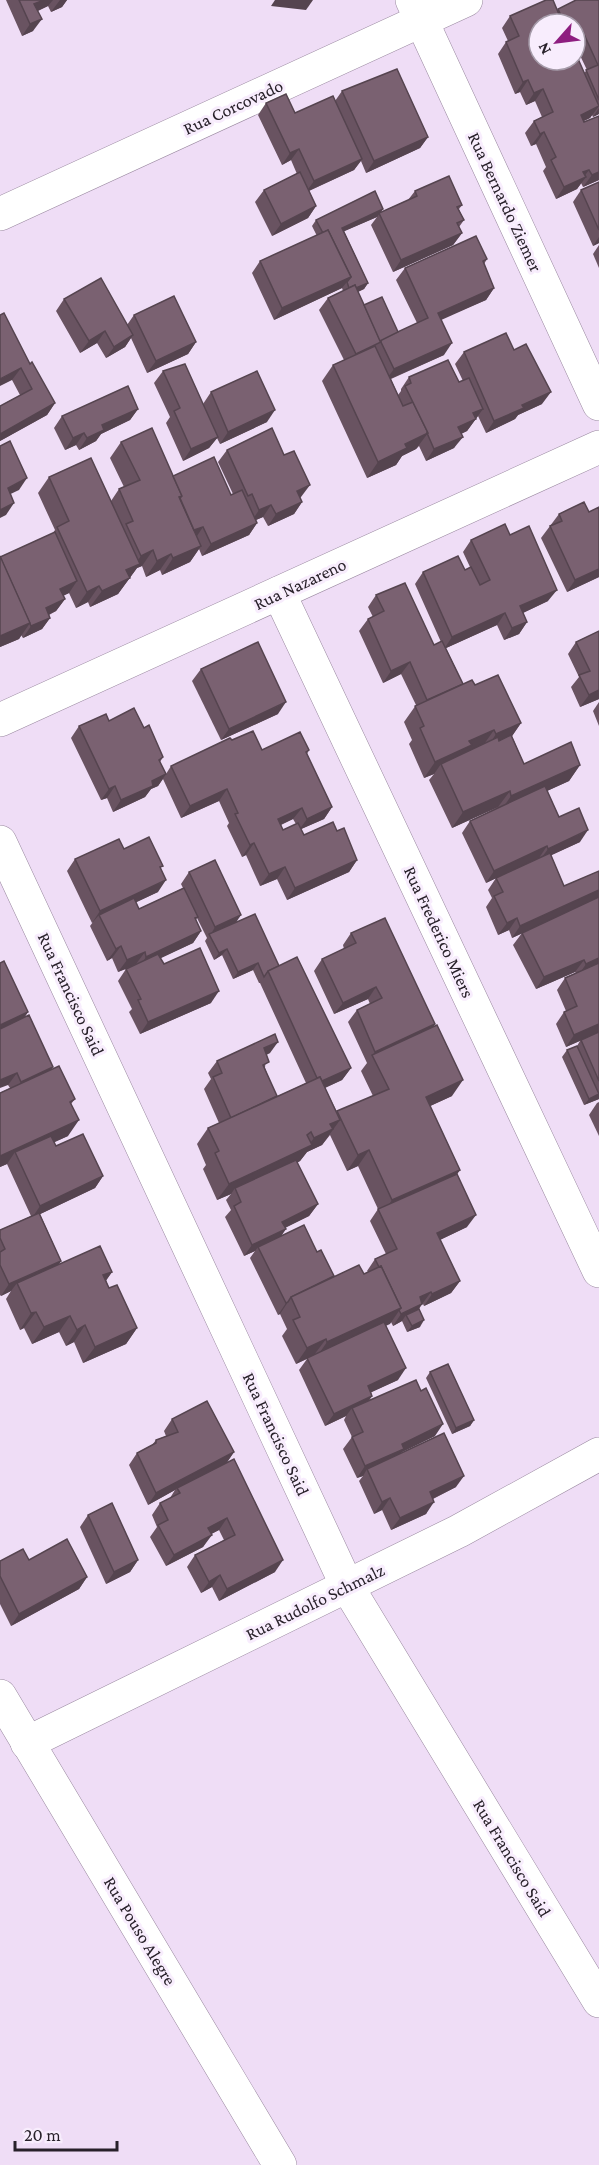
<svg xmlns="http://www.w3.org/2000/svg" width="599" height="2165" viewBox="0 0 599 2165" font-family="'Crimson Pro',serif">
<rect width="100%" height="100%" fill="#efddf6"/>
<g fill="none" stroke-linecap="round" stroke-linejoin="round">
<g stroke="#9a89a0" stroke-width="34">
<g id="street">
<polyline points="412,0 599,404"/>
<polyline points="0,214 466,0"/>
<polyline points="279,593 599,1271"/>
<polyline points="0,720 599,447"/>
<polyline points="0,842 347,1586 599,2001"/>
<polyline points="0,1696 280,2165"/>
<polyline points="27,1743 459,1531 599,1454"/>
</g>
</g>
<use href="#street" stroke="#fff" stroke-width="33"/>
</g>
<g fill="#695361" fill-rule="evenodd">
<polygon points="6,0 67,0 62,7 51,12 48,6 38,11 33,31 22,36"/>
<path d="M 599,0 L 599,114 L 593,117 L 592,115 L 590,118 L 584,121 L 599,180 L 583,187 L 581,183 L 577,189 L 556,199 L 543,171 L 546,167 L 536,144 L 531,146 L 525,133 L 534,121 L 542,117 L 535,101 L 526,105 L 520,92 L 515,94 L 498,54 L 506,42 L 508,41 L 502,28 L 510,16 L 557,10 L 558,9 ZM 539,24 L 575,24 L 575,45 L 587,70 L 584,73 Z"/>
<polygon points="342,91 428,137 420,148 366,173 361,161 354,170 309,191 316,206 308,218 272,236 255,202 264,190 297,174 291,160 282,165 258,115 266,103 295,113 335,101"/>
<polygon points="599,182 599,243 593,246 573,202 581,190"/>
<polygon points="415,191 462,205 459,209 464,220 459,227 462,233 453,245 393,272 371,225 377,217 344,231 368,283 364,289 358,292 364,305 398,332 417,323 396,280 405,268 487,259 484,264 494,288 486,300 441,319 444,355 391,379 398,395 401,391 401,389 409,377 459,382 463,381 455,364 464,352 514,350 542,404 518,415 515,419 486,433 478,416 467,431 461,434 454,448 426,461 419,446 416,449 402,456 396,465 367,478 322,381 333,365 344,360 319,310 328,298 343,291 342,288 274,320 252,273 260,261 317,236 312,226 316,220 383,209 381,212 408,200"/>
<polygon points="599,245 599,268 593,254"/>
<polygon points="64,299 127,325 134,315 196,342 188,354 147,373 131,338 125,347 106,358 97,343 80,353 56,311"/>
<polygon points="0,315 30,364 55,403 47,415 0,441 0,406 20,395 12,380"/>
<polygon points="163,371 203,404 211,392 267,422 220,444 217,438 209,448 183,461 166,423 170,417 154,383"/>
<polygon points="138,409 130,420 101,434 96,441 79,450 76,445 65,450 54,428 62,416"/>
<polygon points="121,442 173,476 231,495 233,494 218,462 227,450 301,497 300,498 302,502 294,514 268,526 263,517 256,520 257,523 249,535 202,556 199,549 190,562 162,575 160,570 146,577 142,566 137,568 118,594 90,607 88,602 76,608 69,593 63,596 65,599 56,611 49,615 50,618 42,629 23,638 21,635 19,639 0,647 0,556 0,557 53,533 55,530 38,493 49,477 111,501 119,489 124,487 110,458"/>
<polygon points="599,507 599,577 567,592 541,538 559,514 589,512"/>
<polygon points="510,535 548,601 523,613 527,622 519,634 504,640 497,625 446,648 463,684 475,685 521,723 512,736 524,764 580,765 569,781 547,791 559,817 580,842 551,855 564,886 599,871 599,1099 584,1105 562,1057 567,1050 577,1046 580,1041 566,1047 556,1024 564,1012 566,1011 557,990 565,978 576,973 575,972 536,989 513,945 522,933 512,938 509,930 498,935 486,907 492,898 488,890 496,878 486,883 462,833 470,821 498,807 452,828 429,780 434,774 424,778 409,744 412,740 404,722 416,705 401,674 383,683 359,631 368,619 373,617 368,607 376,595 434,645 441,642 415,584 423,572 465,570 470,567 463,552 471,540"/>
<polygon points="599,631 599,699 580,707 571,687 579,677 568,654 576,642"/>
<polygon points="201,669 278,714 221,740 192,681"/>
<polygon points="599,702 599,726 593,711"/>
<path d="M 109,721 L 144,728 L 163,757 L 160,762 L 166,774 L 171,766 L 232,740 L 262,750 L 309,750 L 307,754 L 332,807 L 324,819 L 301,829 L 304,835 L 337,831 L 357,860 L 349,872 L 287,900 L 277,879 L 260,886 L 246,855 L 242,857 L 227,826 L 229,823 L 219,801 L 181,818 L 163,779 L 158,786 L 151,789 L 145,797 L 113,812 L 107,798 L 101,800 L 71,738 L 79,726 ZM 293,819 L 296,824 L 283,830 L 281,825 Z"/>
<path d="M 124,849 L 161,869 L 158,892 L 136,902 L 139,909 L 183,888 L 181,884 L 189,872 L 279,966 L 351,1068 L 342,1080 L 325,1088 L 337,1112 L 373,1096 L 361,1071 L 367,1063 L 348,1022 L 357,1010 L 370,1004 L 368,999 L 334,1014 L 314,971 L 322,959 L 344,949 L 343,945 L 351,933 L 435,1024 L 434,1026 L 452,1096 L 430,1106 L 460,1170 L 457,1174 L 467,1227 L 440,1240 L 460,1281 L 451,1293 L 424,1306 L 423,1304 L 422,1304 L 419,1309 L 420,1327 L 407,1332 L 402,1321 L 393,1326 L 391,1322 L 386,1325 L 398,1380 L 371,1392 L 372,1396 L 369,1400 L 435,1436 L 402,1452 L 400,1453 L 456,1487 L 433,1499 L 426,1514 L 391,1530 L 382,1510 L 374,1514 L 359,1481 L 363,1476 L 357,1478 L 343,1449 L 352,1437 L 344,1420 L 346,1416 L 325,1426 L 299,1370 L 307,1359 L 296,1364 L 282,1336 L 287,1329 L 280,1314 L 278,1315 L 250,1258 L 255,1251 L 244,1256 L 225,1217 L 231,1210 L 226,1200 L 231,1194 L 217,1200 L 203,1169 L 206,1165 L 197,1144 L 208,1128 L 219,1123 L 204,1089 L 211,1079 L 208,1073 L 217,1061 L 270,1053 L 266,1055 L 265,1068 L 276,1097 L 306,1083 L 260,983 L 259,983 L 253,970 L 233,979 L 222,955 L 214,960 L 205,941 L 207,938 L 197,918 L 196,920 L 201,931 L 193,943 L 160,958 L 164,964 L 211,1003 L 140,1034 L 129,1012 L 132,1009 L 118,981 L 126,969 L 118,972 L 112,958 L 107,961 L 90,926 L 93,922 L 92,923 L 67,871 L 75,859 ZM 330,1135 L 347,1171 L 358,1166 L 378,1209 L 370,1221 L 386,1254 L 375,1259 L 367,1271 L 368,1272 L 364,1274 L 334,1276 L 317,1252 L 281,1236 L 285,1228 L 309,1216 L 318,1204 L 297,1163 L 300,1161 L 307,1152 L 322,1145 Z"/>
<polygon points="0,963 28,1012 24,1018 52,1069 75,1099 71,1104 68,1136 54,1142 56,1146 103,1176 95,1188 40,1214 61,1261 59,1264 112,1272 106,1280 109,1288 137,1328 126,1344 83,1363 74,1342 66,1346 59,1332 32,1344 24,1328 20,1330 6,1299 11,1291 1,1296 0,1295 0,1230 31,1216 7,1164 0,1167 0,1093 10,1088 8,1085"/>
<polygon points="599,1102 599,1136 589,1115 597,1103"/>
<polygon points="430,1372 474,1420 470,1426 452,1434 426,1378"/>
<polygon points="172,1419 234,1452 227,1462 275,1572 219,1601 212,1587 201,1593 187,1567 195,1555 224,1540 219,1530 211,1534 203,1547 166,1566 150,1537 157,1527 152,1515 160,1503 170,1498 175,1490 148,1505 129,1465 137,1453 152,1445 156,1440 166,1436 164,1431"/>
<polygon points="88,1515 138,1560 130,1572 106,1584 80,1527"/>
<polygon points="0,1561 87,1577 79,1589 11,1626 0,1604"/>
</g>
<g fill="#55444f">
<polygon points="44,0 53,0 48,6 26,16 34,4"/>
<polygon points="60,0 67,0 62,7 51,12"/>
<polygon points="275,0 313,0 306,10 271,6"/>
<polygon points="42,19 33,31 22,36 30,24"/>
<polygon points="583,32 575,43 575,36"/>
<polygon points="528,80 520,92 515,94 523,82"/>
<polygon points="543,89 535,101 526,105 534,93"/>
<polygon points="599,106 590,118 572,126 581,115"/>
<polygon points="599,108 599,114 593,117"/>
<polygon points="544,132 536,144 531,146 540,134"/>
<polygon points="428,137 420,148 366,173 374,161"/>
<polygon points="299,149 291,160 282,165 290,153"/>
<polygon points="362,159 354,170 306,192 314,181"/>
<polygon points="589,170 583,178 586,177 577,189 556,199 564,187 583,172"/>
<polygon points="599,172 599,180 583,187 592,175"/>
<polygon points="316,206 308,218 272,236 281,224"/>
<polygon points="383,209 377,217 338,234 342,228"/>
<polygon points="462,233 453,245 393,272 401,260"/>
<polygon points="599,237 599,243 593,246"/>
<polygon points="351,277 342,288 274,320 282,308"/>
<polygon points="368,283 364,289 346,297 351,291"/>
<polygon points="494,288 486,300 430,325 438,313"/>
<polygon points="105,331 97,343 80,353 89,341"/>
<polygon points="133,335 125,347 106,358 114,347"/>
<polygon points="196,342 188,354 147,373 156,361"/>
<polygon points="452,343 444,355 385,381 394,369"/>
<polygon points="21,368 12,380 0,386 0,379"/>
<polygon points="551,392 542,404 518,415 515,419 486,433 494,421 522,405"/>
<polygon points="55,403 47,415 0,441 0,434"/>
<polygon points="138,409 130,420 101,434 96,441 79,450 87,438 102,425"/>
<polygon points="483,409 467,431 450,439 458,427 473,413"/>
<polygon points="275,410 267,422 220,444 228,432"/>
<polygon points="84,433 76,445 65,450 73,438"/>
<polygon points="428,433 416,449 402,456 396,465 367,478 378,462 405,444"/>
<polygon points="218,437 209,448 183,461 191,449"/>
<polygon points="463,437 454,448 426,461 434,449"/>
<polygon points="27,478 19,490 0,499 8,488"/>
<polygon points="310,485 301,497 289,503 297,491"/>
<polygon points="302,502 294,514 268,526 276,514"/>
<polygon points="14,503 6,515 0,518 0,510"/>
<polygon points="271,505 263,517 251,522 259,510"/>
<polygon points="257,523 249,535 202,556 211,544"/>
<polygon points="203,527 195,539 194,530"/>
<polygon points="201,546 190,562 162,575 173,558"/>
<polygon points="153,550 142,566 137,568 118,594 90,607 102,591 126,570 132,568 141,556"/>
<polygon points="171,554 160,570 146,577 157,561"/>
<polygon points="599,569 599,577 567,592 575,580"/>
<polygon points="77,581 69,593 51,601 60,589"/>
<polygon points="99,586 88,602 76,608 87,592"/>
<polygon points="557,590 548,601 512,618 520,606"/>
<polygon points="65,599 56,611 37,620 46,608"/>
<polygon points="505,613 497,625 444,649 452,637"/>
<polygon points="50,618 42,629 23,638 31,626"/>
<polygon points="527,622 519,634 504,640 512,628"/>
<polygon points="30,623 19,639 0,647 0,636"/>
<polygon points="410,662 401,674 383,683 391,671"/>
<polygon points="599,690 599,699 580,707 589,695"/>
<polygon points="286,702 278,714 221,740 229,729"/>
<polygon points="521,723 510,739 485,751 496,734"/>
<polygon points="494,730 482,747 441,764 434,774 424,778 435,762 469,741"/>
<polygon points="580,765 569,781 500,812 511,796"/>
<polygon points="166,774 158,786 151,789 145,797 113,812 121,800 152,781"/>
<polygon points="115,786 107,798 101,800 109,789"/>
<polygon points="227,789 219,801 181,818 190,806"/>
<polygon points="510,791 498,807 452,828 463,812"/>
<polygon points="332,807 324,819 299,830 307,819"/>
<polygon points="302,808 293,819 269,830 278,819"/>
<polygon points="588,830 580,842 539,861 548,849"/>
<polygon points="254,843 246,855 242,857 250,845"/>
<polygon points="547,846 539,858 486,883 494,871"/>
<polygon points="357,860 349,872 287,900 295,888"/>
<polygon points="285,867 277,879 260,886 269,874"/>
<polygon points="166,880 158,892 101,919 99,915 93,922 92,923 100,911"/>
<polygon points="599,890 599,899 512,938 520,926"/>
<polygon points="241,915 233,927 210,936 215,927"/>
<polygon points="517,918 509,930 498,935 507,923"/>
<polygon points="201,931 193,943 138,969 146,957"/>
<polygon points="121,946 112,958 107,961 116,949"/>
<polygon points="227,949 222,955 214,960 219,953"/>
<polygon points="145,952 136,964 118,972 127,960"/>
<polygon points="599,958 599,966 578,976 586,964"/>
<polygon points="584,960 575,972 536,989 544,977"/>
<polygon points="258,963 253,970 233,979 238,972"/>
<polygon points="376,987 368,999 334,1014 343,1003"/>
<polygon points="219,991 211,1003 140,1034 148,1022"/>
<polygon points="28,1012 20,1023 0,1033 0,1025"/>
<polygon points="435,1024 427,1036 373,1055 375,1052"/>
<polygon points="599,1024 599,1032 566,1047 574,1035"/>
<polygon points="278,1042 270,1053 255,1060 264,1048"/>
<polygon points="53,1067 45,1079 13,1094 21,1082"/>
<polygon points="351,1068 342,1080 311,1094 320,1082"/>
<polygon points="17,1073 8,1085 0,1088 0,1080"/>
<polygon points="463,1080 452,1096 415,1113 426,1097"/>
<polygon points="599,1094 599,1099 584,1105 589,1099"/>
<polygon points="79,1120 68,1136 18,1159 15,1152 7,1164 0,1167 0,1156"/>
<polygon points="340,1120 322,1145 307,1152 300,1161 236,1191 235,1188 231,1194 217,1200 229,1184 307,1147 314,1138 330,1124"/>
<polygon points="369,1150 358,1166 347,1171 358,1155"/>
<polygon points="460,1170 448,1186 381,1216 392,1200"/>
<polygon points="103,1176 95,1188 32,1218 40,1206"/>
<polygon points="318,1204 309,1216 274,1233 282,1222"/>
<polygon points="476,1215 467,1227 429,1245 437,1233"/>
<polygon points="286,1229 278,1241 258,1247 255,1251 244,1256 252,1245"/>
<polygon points="61,1261 53,1273 17,1283 11,1291 1,1296 9,1284"/>
<polygon points="112,1272 101,1288 103,1275"/>
<polygon points="460,1281 451,1293 424,1306 432,1294"/>
<polygon points="431,1292 414,1315 406,1315 402,1321 393,1326 401,1314 420,1297"/>
<polygon points="288,1302 280,1314 278,1315 286,1303"/>
<polygon points="401,1308 390,1324 316,1358 327,1342"/>
<polygon points="36,1312 24,1328 20,1330 31,1313"/>
<polygon points="70,1316 59,1332 32,1344 44,1327"/>
<polygon points="424,1320 420,1327 407,1332 412,1326"/>
<polygon points="85,1325 74,1342 66,1346 77,1330"/>
<polygon points="137,1328 126,1344 83,1363 95,1347"/>
<polygon points="326,1339 314,1355 296,1364 307,1348"/>
<polygon points="406,1368 398,1380 359,1398 368,1386"/>
<polygon points="372,1396 364,1408 352,1408 346,1416 325,1426 334,1414"/>
<polygon points="474,1420 470,1426 452,1434 456,1428"/>
<polygon points="443,1424 435,1436 402,1452 395,1461 367,1469 363,1476 357,1478 365,1466 402,1444"/>
<polygon points="234,1452 226,1464 177,1488 175,1490 148,1505 156,1493"/>
<polygon points="464,1476 456,1487 422,1504 430,1492"/>
<polygon points="390,1498 382,1510 374,1514 382,1502"/>
<polygon points="434,1502 426,1514 391,1530 400,1518"/>
<polygon points="227,1518 219,1530 200,1540 208,1528"/>
<polygon points="212,1535 203,1547 166,1566 174,1555"/>
<polygon points="138,1560 130,1572 106,1584 114,1572"/>
<polygon points="283,1560 275,1572 219,1601 227,1589"/>
<polygon points="220,1575 212,1587 201,1593 209,1582"/>
<polygon points="87,1577 79,1589 11,1626 19,1614"/>
</g>
<g fill="#7a6171" stroke="#55444f" stroke-width="1.5">
<polygon points="19,0 44,0 34,4 42,19 30,24"/>
<polygon points="546,0 553,0 563,24 539,24 539,60 575,60 575,52 599,106 581,115 584,122 599,116 599,172 592,175 589,170 583,172 586,177 564,187 551,160 556,157 544,132 540,134 534,121 553,112 543,89 534,93 528,80 523,82 506,42 519,36 510,16"/>
<polygon points="576,0 599,0 599,100 586,70 598,65 583,32 575,36 575,24 565,24 558,9"/>
<polygon points="397,69 428,137 374,161 342,91"/>
<polygon points="286,94 295,113 333,96 362,159 314,181 299,149 290,153 266,103"/>
<polygon points="300,172 316,206 281,224 264,190"/>
<polygon points="449,176 462,205 457,207 464,220 457,223 462,233 401,260 379,213 417,196 415,191"/>
<polygon points="599,182 599,230 581,190"/>
<polygon points="375,191 383,209 342,228 368,283 356,288 355,285 349,288 347,282 351,277 328,230 323,233 316,220"/>
<polygon points="328,230 351,277 282,308 260,261"/>
<polygon points="476,236 487,259 483,261 494,288 438,313 452,343 394,369 380,340 428,318 405,268"/>
<polygon points="101,278 133,335 114,347 105,331 89,341 64,299"/>
<polygon points="355,285 381,342 356,354 328,298"/>
<polygon points="174,296 196,342 156,361 134,315"/>
<polygon points="382,297 398,332 380,341 364,305"/>
<polygon points="4,313 30,364 32,362 55,403 0,434 0,406 32,389 21,368 0,379 0,315"/>
<polygon points="506,333 514,350 526,344 551,392 522,405 524,408 494,421 464,352"/>
<polygon points="375,346 403,406 413,402 428,433 405,444 407,448 378,462 333,365"/>
<polygon points="448,360 459,382 469,378 483,409 473,413 476,419 458,427 463,437 434,449 427,433 428,433 405,386 411,383 409,377"/>
<polygon points="185,364 218,437 191,449 174,411 180,408 163,371"/>
<polygon points="257,371 275,410 228,432 211,392"/>
<polygon points="128,386 138,409 102,425 104,430 87,438 84,433 73,438 62,416"/>
<polygon points="152,428 182,496 179,497 201,546 173,558 171,554 157,561 153,550 141,556 126,524 133,521 119,489 140,480 121,442"/>
<polygon points="272,428 284,455 294,451 310,485 297,491 302,502 276,514 271,505 259,510 252,494 248,496 227,450"/>
<polygon points="10,441 27,478 8,488 14,503 0,510 0,446"/>
<polygon points="214,457 231,495 242,490 257,523 211,544 203,527 194,530 180,498 182,496 173,476"/>
<polygon points="91,458 140,564 126,570 130,578 102,591 99,586 87,592 57,527 69,521 49,477"/>
<polygon points="584,502 589,512 599,507 599,569 575,580 550,526 562,521 559,514"/>
<polygon points="505,524 510,535 529,526 557,590 520,606 527,622 512,628 505,613 452,637 423,572 458,556 465,570 471,567 480,585 490,580 471,540"/>
<polygon points="55,532 77,581 60,589 65,599 46,608 50,618 31,626 0,557"/>
<polygon points="0,556 30,623 0,636"/>
<polygon points="405,583 434,645 442,641 463,684 427,700 410,662 391,671 368,619 384,611 376,595"/>
<polygon points="599,631 599,690 589,695 579,675 590,671 576,642"/>
<polygon points="258,642 286,702 229,729 201,669"/>
<polygon points="498,675 521,723 496,734 494,730 469,741 472,745 435,762 420,728 424,726 415,706 472,680 475,685"/>
<polygon points="134,708 144,728 149,725 163,757 159,760 166,774 152,781 153,786 121,800 115,786 109,789 79,726 106,714 109,721"/>
<polygon points="253,731 262,750 300,732 309,750 306,752 332,807 307,819 302,808 278,819 283,830 298,823 304,835 333,822 337,831 344,828 357,860 295,888 285,867 269,874 254,843 250,845 235,814 238,813 227,789 190,806 171,766 230,738 232,740"/>
<polygon points="511,735 524,764 571,742 580,765 511,796 510,791 463,812 441,764 498,737 499,741"/>
<polygon points="545,786 559,817 579,808 588,830 548,849 547,846 494,871 470,821"/>
<polygon points="149,837 163,866 160,867 166,880 100,911 75,859 119,839 124,849"/>
<polygon points="550,853 564,886 599,871 599,890 520,926 517,918 507,923 494,896 503,892 496,878"/>
<polygon points="215,860 241,915 215,927 189,872"/>
<polygon points="184,888 198,917 195,918 201,931 146,957 145,952 127,960 121,946 116,949 99,915 134,898 139,909"/>
<polygon points="599,897 599,958 586,964 584,960 544,977 522,933"/>
<polygon points="255,914 279,966 268,971 264,977 258,963 238,972 227,949 219,953 209,934"/>
<polygon points="385,918 435,1024 375,1052 357,1010 382,998 376,987 343,1003 322,959 356,943 351,933"/>
<polygon points="200,948 219,991 148,1022 138,1000 141,999 126,969 158,954 164,964"/>
<polygon points="297,957 351,1068 322,1081 320,1077 317,1078 268,971"/>
<polygon points="4,961 28,1012 0,1025 0,963"/>
<polygon points="599,963 599,1024 574,1035 564,1012 577,1006 565,978"/>
<polygon points="29,1015 53,1067 21,1082 17,1073 0,1080 0,1029"/>
<polygon points="437,1025 463,1080 426,1097 460,1170 392,1200 369,1150 358,1155 337,1111 389,1089 372,1055"/>
<polygon points="599,1032 599,1081 581,1040"/>
<polygon points="275,1034 278,1042 264,1048 269,1062 263,1065 277,1096 231,1118 213,1077 222,1073 217,1061"/>
<polygon points="577,1046 599,1094 589,1099 567,1050"/>
<polygon points="59,1066 75,1099 70,1102 79,1120 0,1156 0,1093"/>
<polygon points="320,1077 340,1120 330,1124 333,1129 314,1138 311,1132 307,1135 312,1145 229,1184 215,1153 219,1151 208,1128"/>
<polygon points="83,1134 103,1176 40,1206 15,1152 51,1136 56,1146"/>
<polygon points="296,1160 318,1204 282,1222 286,1229 252,1245 234,1206 241,1202 235,1188"/>
<polygon points="457,1174 476,1215 437,1233 460,1281 432,1294 431,1292 420,1297 422,1304 401,1314 399,1310 401,1308 381,1266 379,1267 375,1259 397,1249 378,1209"/>
<polygon points="39,1213 61,1261 9,1284 0,1265 0,1252 5,1249 0,1238 0,1230"/>
<polygon points="304,1225 317,1252 321,1250 334,1276 291,1297 288,1302 286,1303 258,1247"/>
<polygon points="100,1246 112,1272 103,1275 109,1288 117,1285 137,1328 95,1347 85,1325 77,1330 70,1316 44,1327 36,1312 31,1313 17,1283"/>
<polygon points="359,1265 364,1274 381,1266 401,1308 327,1342 326,1339 307,1348 293,1320 300,1317 291,1297"/>
<polygon points="419,1309 424,1320 412,1326 406,1315"/>
<polygon points="384,1322 406,1368 368,1386 372,1396 334,1414 307,1358"/>
<polygon points="448,1364 474,1420 456,1428 430,1372"/>
<polygon points="416,1380 421,1391 426,1388 443,1424 402,1444 404,1449 365,1466 352,1437 363,1432 352,1408"/>
<polygon points="207,1401 234,1452 156,1493 137,1453 156,1443 156,1440 178,1432 172,1419"/>
<polygon points="444,1433 464,1476 430,1492 434,1502 400,1518 390,1498 382,1502 367,1469"/>
<polygon points="234,1459 283,1560 227,1589 220,1575 209,1582 195,1555 235,1535 227,1518 208,1528 212,1535 174,1555 158,1525 168,1520 160,1503 180,1493 177,1488"/>
<polygon points="112,1503 138,1560 114,1572 88,1515"/>
<polygon points="67,1539 87,1577 19,1614 0,1576 0,1561 23,1549 29,1560"/>
</g>
<g text-anchor="middle" stroke-width="6" stroke-linejoin="round" paint-order="stroke">
<g font-size="18" fill="#28212a" stroke="#f8edfd">
<text transform="translate(233 107) rotate(-25)" y="6">Rua Corcovado</text>
<text transform="translate(505 202) rotate(65)" y="6">Rua Bernardo Ziemer</text>
<text transform="translate(300 584) rotate(-25)" y="6">Rua Nazareno</text>
<text transform="translate(439 932) rotate(65)" y="6">Rua Frederico Miers</text>
<text transform="translate(71 994) rotate(65)" y="6">Rua Francisco Said</text>
<text transform="translate(276 1434) rotate(65)" y="6">Rua Francisco Said</text>
<text transform="translate(315 1602) rotate(-26)" y="6">Rua Rudolfo Schmalz</text>
<text transform="translate(512 1858) rotate(59)" y="6">Rua Francisco Said</text>
<text transform="translate(140 1931) rotate(59)" y="6">Rua Pouso Alegre</text>
</g>
</g>
<g transform="translate(557 42) rotate(242)"><circle r="28" fill="#f8edfd" stroke="#a59ba9" stroke-width="1.5"/>
<path d="M0-4.5L10 22L0 15L-10 22Z" fill="#8e1e80"/>
<text y="-9" font-size="16" font-weight="bold" text-anchor="middle" fill="#28212a">N</text>
</g>
<path d="M15 2141v9h102v-9" fill="none" stroke="#28212a" stroke-width="3"/>
<text x="24" y="2141" font-size="18" fill="#28212a" stroke="#f8edfd" stroke-width="4.5" paint-order="stroke">20 m</text>
</svg>
